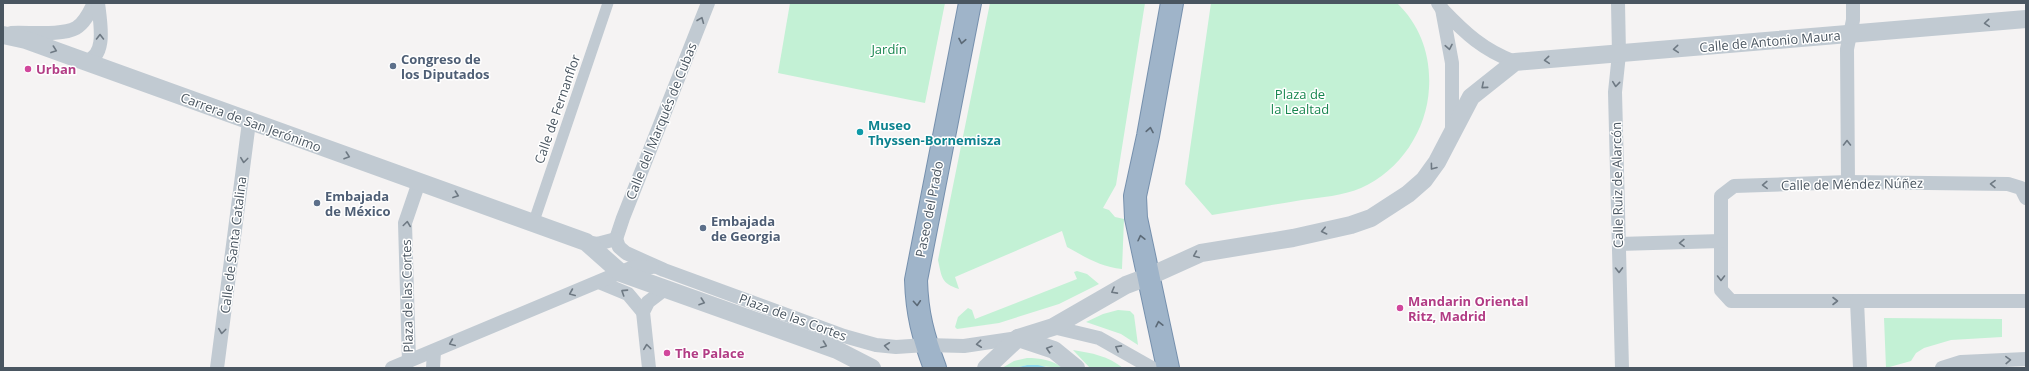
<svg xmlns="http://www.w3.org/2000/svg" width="2029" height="371" viewBox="0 0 2029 371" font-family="'Open Sans',sans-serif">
<rect width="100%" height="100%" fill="#f5f3f3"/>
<g fill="#c3f1d5">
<polygon points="790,3 945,3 925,103 778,73"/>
<path d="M 990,3 L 1145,3 L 1116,185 L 1103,208 L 1109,210 L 1115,217 L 1124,219 L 1122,269 C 1101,267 1085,257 1067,247 L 1062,231 L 955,277 L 959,289 C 941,283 942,278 938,260 Z"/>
<path d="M 1211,3 L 1397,3 C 1420,25 1431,55 1429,88 C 1427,130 1400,171 1361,188 C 1342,196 1322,197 1302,200 C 1272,205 1242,210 1212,215 L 1185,184 Z"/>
<polygon points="1077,271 1087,274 1099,284 1059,304 999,323 957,329 955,327 958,317 968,308 972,310 975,319 1077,279 1074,272"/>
<polygon points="1118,310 1130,311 1134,315 1138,345 1121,334 1086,322 1103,314"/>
<polygon points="1884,318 2002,319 2002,337 1951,340 1924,348 1916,353 1911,361 1886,368"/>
<path d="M 1073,350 C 1092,353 1108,356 1123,368 L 1090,368 Z"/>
<path d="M 1027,358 C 1040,358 1052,360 1063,368 L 1027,365 L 1015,368 L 1002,368 L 1014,361 Z"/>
</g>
<polygon fill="#90daee" points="1027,365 1038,365 1050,368 1015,368"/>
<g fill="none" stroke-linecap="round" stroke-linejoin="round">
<g stroke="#7690ad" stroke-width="24">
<g id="trunk">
<path d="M 935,368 C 923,336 917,314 916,280 L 970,3"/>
<polyline points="1168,368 1136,218 1135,196 1148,136 1172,3"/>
</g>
</g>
<polyline stroke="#c1cad2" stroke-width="11" points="533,224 608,3"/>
<g stroke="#c1cad2" stroke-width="14">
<polyline points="1438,3 1442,9 1452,63 1452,133"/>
<polyline points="1618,3 1619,54 1615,92 1622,368"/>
<path d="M 1442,9 C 1465,33 1483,50 1515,62"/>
<path d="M 11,33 C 29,32 61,36 76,28 C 85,23 90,11 94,3"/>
<path d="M 84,61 C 108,59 100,21 98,3"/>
<polyline points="1848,182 1847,49 1853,20 1853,3"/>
<polyline points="2026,198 2021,188 2008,184 1848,182 1734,186 1721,196 1721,290 1731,301 2026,301"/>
<polyline points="616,239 619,247 626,253 664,270 844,336 876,345 896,347 926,345 964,346 1018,338"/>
<polyline points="616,239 623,218 708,3"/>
<polyline points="586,242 597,244 616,239"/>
<polyline points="1619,244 1721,241"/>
<polyline points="599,282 628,294 643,312"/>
<polyline points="1857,301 1860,368"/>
<polyline points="1053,327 1099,338 1152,368"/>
<polyline points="409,361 405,223 419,182"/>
<polyline points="217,368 249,122"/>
<polyline points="392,368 631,268 652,267"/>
<polyline points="433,368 434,351"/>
<polyline points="649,368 643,312 648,302 665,289"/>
<polyline points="1942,368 1961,362 2026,359"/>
</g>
<g stroke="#c1cad2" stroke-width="18">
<polyline points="3,35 26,40 84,61 586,242 621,273 837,350 872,368"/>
<polyline points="1018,338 1054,350 1076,368"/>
<polyline points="986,368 1018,338 1053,327 1126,285 1150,276 1201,253 1293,238 1351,225 1371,218 1408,194 1424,180 1437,162 1471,97 1515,62 2026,19"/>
</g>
<use href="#trunk" stroke="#9fb4c9" stroke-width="22"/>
</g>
<defs><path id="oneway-chevron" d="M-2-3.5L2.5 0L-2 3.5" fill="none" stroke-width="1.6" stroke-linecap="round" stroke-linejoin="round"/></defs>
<g stroke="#6e7983">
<use href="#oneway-chevron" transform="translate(701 20) rotate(-68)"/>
<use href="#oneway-chevron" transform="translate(1987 23) rotate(175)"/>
<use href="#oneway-chevron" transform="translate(100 37) rotate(-90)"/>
<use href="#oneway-chevron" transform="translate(1449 47) rotate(79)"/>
<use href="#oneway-chevron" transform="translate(1676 49) rotate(175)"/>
<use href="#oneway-chevron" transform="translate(54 50) rotate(20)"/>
<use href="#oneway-chevron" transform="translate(1547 60) rotate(175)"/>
<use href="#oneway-chevron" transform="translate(1616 84) rotate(96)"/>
<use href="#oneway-chevron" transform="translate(1484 86) rotate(140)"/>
<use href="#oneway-chevron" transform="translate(1847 143) rotate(-90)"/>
<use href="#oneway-chevron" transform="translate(347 156) rotate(19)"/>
<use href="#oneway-chevron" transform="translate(244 160) rotate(97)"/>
<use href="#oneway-chevron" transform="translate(1433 167) rotate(127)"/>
<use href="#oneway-chevron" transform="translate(1993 184) rotate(-179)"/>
<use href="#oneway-chevron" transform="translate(1765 185) rotate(178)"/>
<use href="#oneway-chevron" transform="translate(456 195) rotate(20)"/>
<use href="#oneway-chevron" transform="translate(407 224) rotate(-82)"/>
<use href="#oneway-chevron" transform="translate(1324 231) rotate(167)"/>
<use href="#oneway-chevron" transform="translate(1682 243) rotate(179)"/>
<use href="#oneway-chevron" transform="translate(1196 255) rotate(157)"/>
<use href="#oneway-chevron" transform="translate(1619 270) rotate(89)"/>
<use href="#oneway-chevron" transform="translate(1721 278) rotate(90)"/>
<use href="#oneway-chevron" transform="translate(1114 291) rotate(151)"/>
<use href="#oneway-chevron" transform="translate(624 292) rotate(-147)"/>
<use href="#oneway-chevron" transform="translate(572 293) rotate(157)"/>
<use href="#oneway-chevron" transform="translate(1835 301)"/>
<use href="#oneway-chevron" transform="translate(702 302) rotate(19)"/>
<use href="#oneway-chevron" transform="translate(222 331) rotate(97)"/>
<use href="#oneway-chevron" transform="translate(452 343) rotate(157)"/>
<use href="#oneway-chevron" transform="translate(979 344) rotate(174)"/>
<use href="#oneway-chevron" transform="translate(824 345) rotate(21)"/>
<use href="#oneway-chevron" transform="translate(887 346) rotate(-173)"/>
<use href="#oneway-chevron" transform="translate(647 347) rotate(-97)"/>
<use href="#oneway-chevron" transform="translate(1118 348) rotate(-151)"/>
<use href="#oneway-chevron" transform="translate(1049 349) rotate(-162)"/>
<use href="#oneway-chevron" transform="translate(2008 360) rotate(-2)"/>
</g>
<g stroke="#5b6976">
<use href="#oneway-chevron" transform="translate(962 41) rotate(101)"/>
<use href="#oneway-chevron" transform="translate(1150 130) rotate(-80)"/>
<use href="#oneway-chevron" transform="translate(1141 238) rotate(-103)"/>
<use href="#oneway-chevron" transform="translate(917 303) rotate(86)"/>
<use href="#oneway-chevron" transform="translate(1159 324) rotate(-102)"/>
</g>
<g fill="#5c6f8a" stroke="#fff" stroke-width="1.5">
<circle cx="393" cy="66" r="4"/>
<circle cx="317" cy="203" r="4"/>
<circle cx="703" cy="228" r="4"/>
</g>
<g fill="#d1479c" stroke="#fff" stroke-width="1.5">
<circle cx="28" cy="69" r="4"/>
<circle cx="1400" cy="308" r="4"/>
<circle cx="667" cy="353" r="4"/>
</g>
<circle fill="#0f9aa8" stroke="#fff" stroke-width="1.5" cx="860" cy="132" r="4"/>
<g text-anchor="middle" stroke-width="3" stroke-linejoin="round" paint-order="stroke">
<g font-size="13" fill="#4a5661" stroke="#fff">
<text transform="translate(1770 41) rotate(-5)" y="5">Calle de Antonio Maura</text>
<text transform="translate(557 109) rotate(-71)" y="5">Calle de Fernanflor</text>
<text transform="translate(661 121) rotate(-68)" y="5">Calle del Marqués de Cubas</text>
<text transform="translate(251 122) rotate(20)" y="5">Carrera de San Jerónimo</text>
<text transform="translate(1852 184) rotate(-1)" y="5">Calle de Méndez Núñez</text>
<text transform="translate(1617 185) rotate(-91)" y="5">Calle Ruiz de Alarcón</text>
<text transform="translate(929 209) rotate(-79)" y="5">Paseo del Prado</text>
<text transform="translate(233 245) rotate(-83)" y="5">Calle de Santa Catalina</text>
<text transform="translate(407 296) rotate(-91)" y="5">Plaza de las Cortes</text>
<text transform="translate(793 317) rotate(20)" y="5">Plaza de las Cortes</text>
</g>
<g font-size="13" fill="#17864f" stroke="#fff">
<text x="889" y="54">Jardín</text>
<text x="1300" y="99">Plaza de<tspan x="1300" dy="15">la Lealtad</tspan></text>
</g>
<g font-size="13" font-weight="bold" fill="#4e5e75" stroke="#fff" text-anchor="start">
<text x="401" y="64">Congreso de<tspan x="401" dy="15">los Diputados</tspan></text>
<text x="325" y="201">Embajada<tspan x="325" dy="15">de México</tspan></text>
<text x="711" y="226">Embajada<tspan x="711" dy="15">de Georgia</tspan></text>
</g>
<g font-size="13" font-weight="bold" fill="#b23c85" stroke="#fff" text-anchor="start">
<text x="36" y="74">Urban</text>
<text x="1408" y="306">Mandarin Oriental<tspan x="1408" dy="15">Ritz, Madrid</tspan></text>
<text x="675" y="358">The Palace</text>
</g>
<g font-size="13" font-weight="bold" fill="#0d838f" stroke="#fff" text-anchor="start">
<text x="868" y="130">Museo<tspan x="868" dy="15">Thyssen-Bornemisza</tspan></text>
</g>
</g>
<rect width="2029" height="371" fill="none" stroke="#4a5661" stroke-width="8"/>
</svg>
